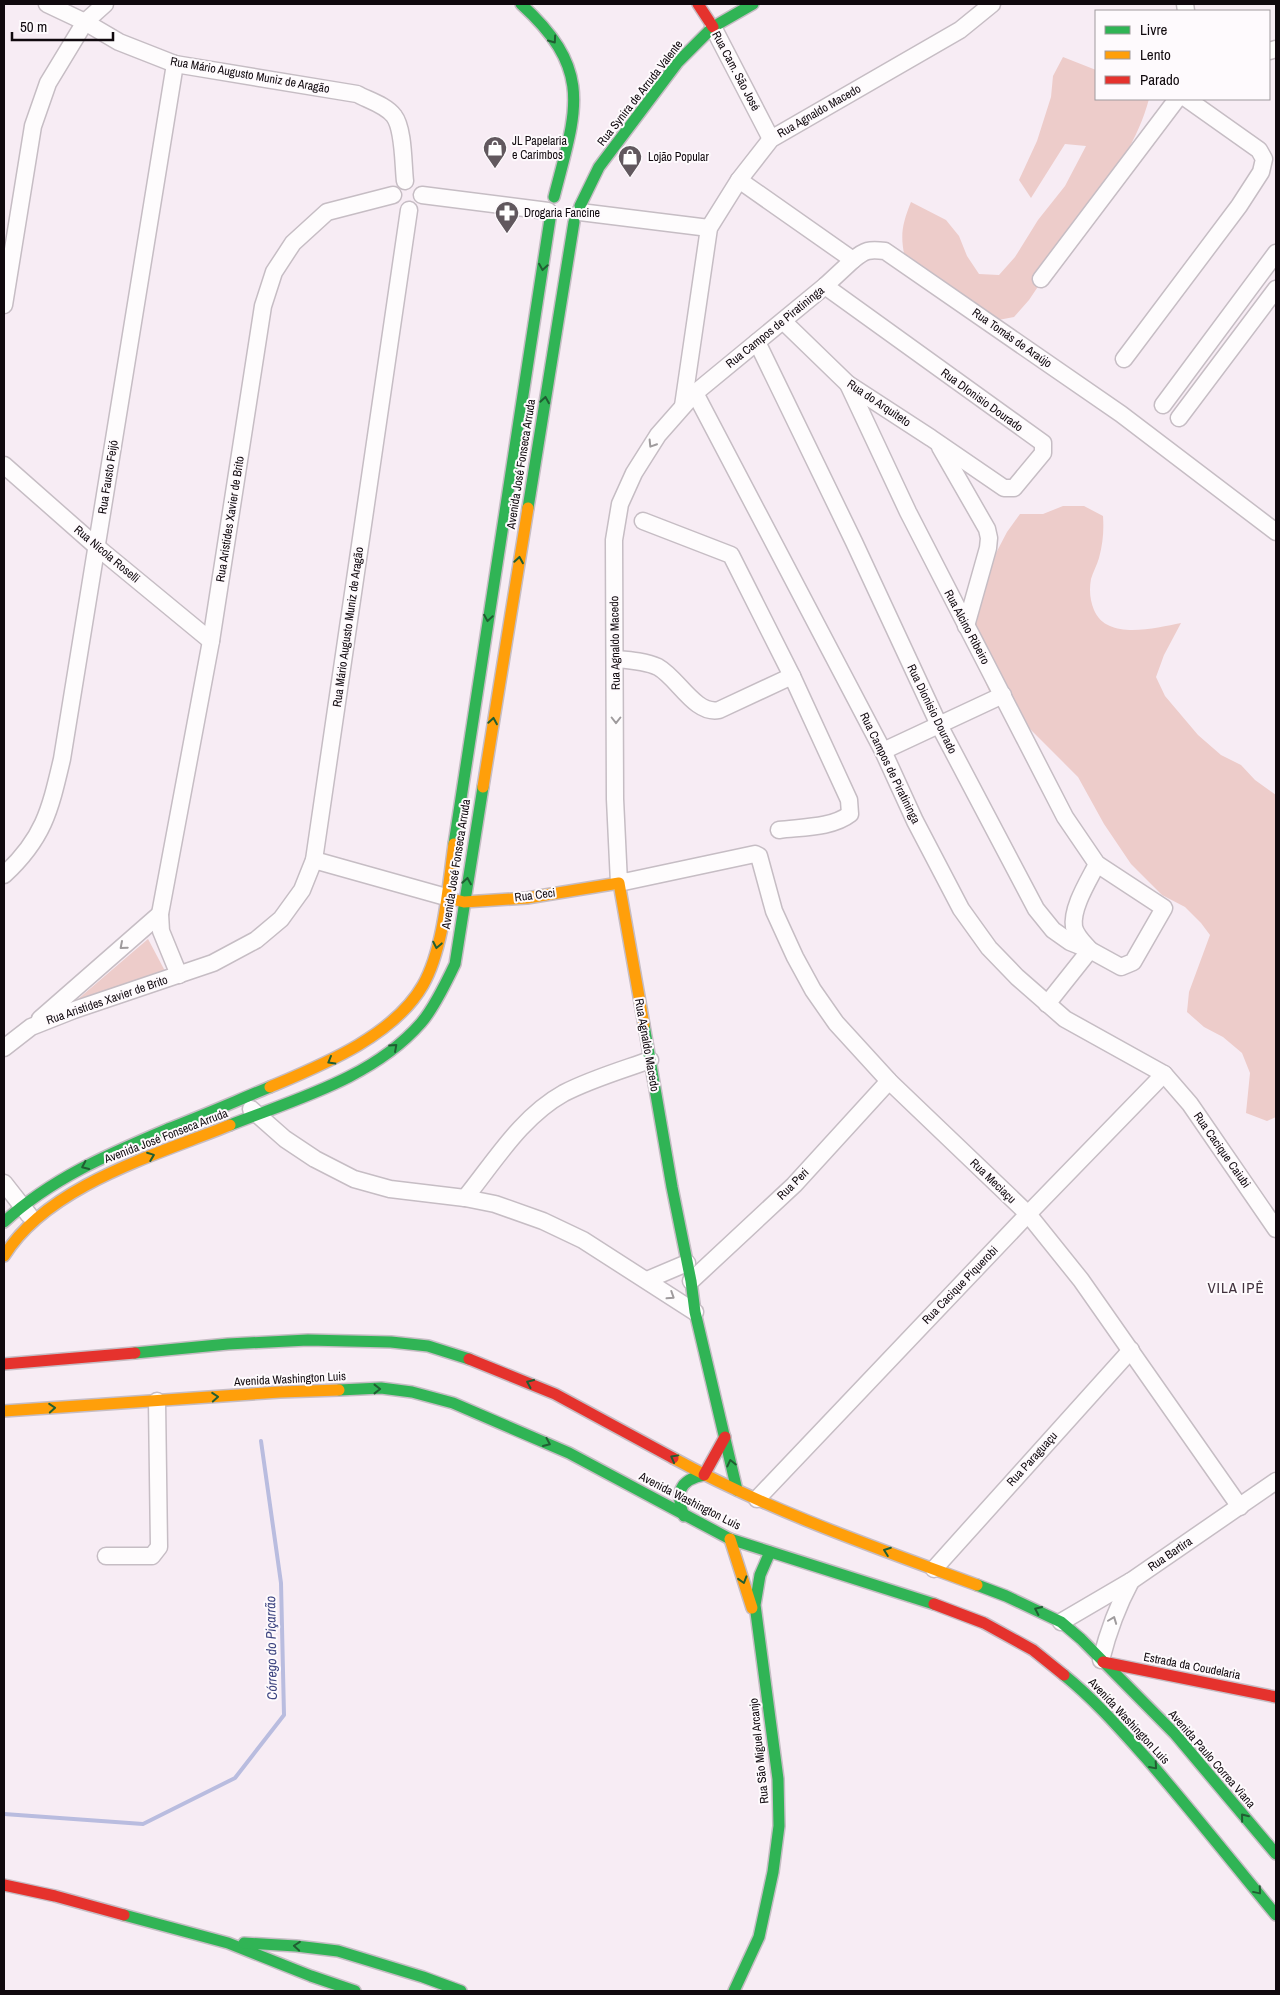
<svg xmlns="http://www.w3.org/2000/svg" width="1280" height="1995" viewBox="0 0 1280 1995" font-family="'Archivo Narrow',sans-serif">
<rect width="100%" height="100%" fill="#f7ecf4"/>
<g fill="#edccca">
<path d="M 1063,57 L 1096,70 L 1096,99 L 1149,99 C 1138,140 1115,172 1091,207 C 1070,238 1050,269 1029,300 L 1014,317 L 993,321 L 906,263 C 900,237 901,227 911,202 L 946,220 L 959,236 L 967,256 L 979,274 L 999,275 L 1015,257 L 1038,220 L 1065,186 L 1086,146 L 1065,144 L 1031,198 L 1019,180 L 1037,141 L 1051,97 L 1053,76 Z"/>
<path d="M 1063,506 L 1084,506 L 1103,516 C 1104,531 1103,543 1099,558 C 1097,565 1093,572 1091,579 C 1089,590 1090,600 1094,610 C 1107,641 1155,628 1181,623 L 1164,655 L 1156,677 L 1165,696 L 1198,735 L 1221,755 L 1241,765 L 1255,780 L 1276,795 L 1276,1117 L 1267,1121 L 1246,1113 L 1250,1073 L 1242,1053 L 1223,1037 L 1204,1027 L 1187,1012 L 1189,992 L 1210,935 L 1201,923 L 1185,907 L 1162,895 L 1131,864 L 1104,824 L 1078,777 L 1025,724 L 1004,710 L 989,691 L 981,672 L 974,643 L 976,618 L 995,555 L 1007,532 L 1020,514 L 1043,514 Z"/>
<polygon points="148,939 165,971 78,999"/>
</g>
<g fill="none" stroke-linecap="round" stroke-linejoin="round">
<polyline stroke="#b9bcdf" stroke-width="4" points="4,1814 143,1824 235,1778 284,1715 281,1583 261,1441"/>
<g stroke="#c6bdc4" stroke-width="19">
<g id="street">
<path d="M 47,4 L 85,22 L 119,42 L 175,64 L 357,94 C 368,100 386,105 394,116 C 404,129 403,165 405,181"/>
<polyline points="1185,4 1186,11"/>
<polyline points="713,27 771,139"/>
<polyline points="1269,51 1276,49"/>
<path d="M 739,180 L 853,260 C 865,250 869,249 885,251 L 1121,414 L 1276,532"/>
<polyline points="422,195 548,211"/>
<polyline points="580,212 709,228"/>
<polyline points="853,260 825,286 695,393 658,435 634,473 620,504 614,540 615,799 619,883 755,854 759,856 774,911 795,957 813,990 836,1023 889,1081 1028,1214 1081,1280 1240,1507"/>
<polyline points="1041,279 1177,99"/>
<polyline points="4,305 33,126 48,83 85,22 105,4"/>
<polyline points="783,321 848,384 931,438 1004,488 1014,488 1043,453 1043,443 825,286"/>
<polyline points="757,342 854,542 939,725 1036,909 1053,930 1070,942 1090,950 1121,967 1133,962 1164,908 1097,864 1065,817 908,512 848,384"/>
<polyline points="1124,359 1239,206 1261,172 1264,159 1259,150 1187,99"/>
<polyline points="695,393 883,751 915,821 961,909 989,948 1017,977 1065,1019 1164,1074 1190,1104 1276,1229"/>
<polyline points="1163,405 1276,253"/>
<polyline points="683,406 709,228 739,180 771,139 960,30 992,4"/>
<polyline points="1179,418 1276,289"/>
<polyline points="940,447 987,529 989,538 988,548 966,626"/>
<polyline points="4,465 97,547 211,641"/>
<path d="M 643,521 L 731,555 L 792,676 L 849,800 L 850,814 C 832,828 802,827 779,830"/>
<path d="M 616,659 C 629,660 646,661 658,667 C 678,678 695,715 719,710 L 792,676"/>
<polyline points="883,751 1003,695"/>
<polyline points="314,860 446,897"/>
<path d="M 4,875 C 44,838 50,810 62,759 L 175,64"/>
<polyline points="179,975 161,931 160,914 211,641 263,306 274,272 293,243 327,212 393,195"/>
<path d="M 1047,1004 L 1090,950 C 1084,943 1076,936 1074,927 C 1071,908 1089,880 1097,864"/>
<polyline points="40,1019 160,914"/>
<polyline points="4,1048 31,1027 74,1010 213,963 256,940 281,919 302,890 314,860 409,210"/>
<polyline points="251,1109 285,1139 315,1159 354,1179 390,1189 465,1198 495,1204 543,1221 583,1240 695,1312"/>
<polyline points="4,1183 29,1215"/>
<path d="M 465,1198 C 495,1161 521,1117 564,1093 C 591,1079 622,1070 650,1060"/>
<polyline points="647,1280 687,1263"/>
<polyline points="691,1281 794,1185 889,1081"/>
<polyline points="757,1499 1028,1214 1164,1074"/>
<polyline points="106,1556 152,1556 159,1547 157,1401"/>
<polyline points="934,1569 1131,1350"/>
<polyline points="1061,1622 1131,1581 1276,1481"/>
<path d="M 1101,1660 C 1108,1632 1117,1607 1131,1581"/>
</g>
</g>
<g stroke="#c6bdc4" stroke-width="14">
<g id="fast">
<path d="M 521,4 C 595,71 576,111 554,197"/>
<polyline points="580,206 599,167 678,62 713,27 753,4"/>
<polyline points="528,508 574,222"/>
<polyline points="454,844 550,219"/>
<polyline points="644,1025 672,1187 691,1281 695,1312 737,1490"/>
<path d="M 230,1125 C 296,1099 373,1078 421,1023 C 434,1008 446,983 455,964 L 483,787"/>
<path d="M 4,1222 C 52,1178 109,1154 168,1129 C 202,1116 236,1101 270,1087"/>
<polyline points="135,1353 228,1344 308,1340 391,1342 428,1346 469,1359"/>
<polyline points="339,1390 381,1388 412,1392 453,1403 569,1453 730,1539 934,1604"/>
<path d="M 684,1516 C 675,1493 679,1480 704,1475"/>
<polyline points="977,1585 1006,1596 1061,1622 1081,1639 1175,1734 1276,1854"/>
<path d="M 1064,1675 C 1095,1700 1120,1729 1147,1759 C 1191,1810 1233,1863 1276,1915"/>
<polyline points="124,1915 228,1943 311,1976 355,1991"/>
<polyline points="244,1943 296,1946 338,1951 423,1977 461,1991"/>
<polyline points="734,1991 759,1937 773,1872 779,1826 778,1779 755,1605 760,1575 770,1552"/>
</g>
</g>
<g stroke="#c6bdc4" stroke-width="14">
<g id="slow">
<polyline points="483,787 528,508"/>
<polyline points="452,899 464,902 527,898 619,883 644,1025"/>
<path d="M 270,1087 C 322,1065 394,1036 423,985 C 444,948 448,886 454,844"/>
<path d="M 4,1256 C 48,1185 156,1155 230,1125"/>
<polyline points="4,1411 280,1392 339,1390"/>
<path d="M 673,1458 C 770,1511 874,1547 977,1585"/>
<polyline points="730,1539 752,1608"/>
</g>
</g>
<g stroke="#c6bdc4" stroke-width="14">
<g id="jam">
<polyline points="698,4 713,27"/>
<polyline points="469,1359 555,1394 673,1458"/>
<polyline points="4,1364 135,1353"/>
<polyline points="704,1475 725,1437"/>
<polyline points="934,1604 984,1623 1033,1650 1064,1675"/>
<polyline points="1103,1662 1276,1697"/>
<polyline points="4,1885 55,1896 124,1915"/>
</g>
</g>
<use href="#street" stroke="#fefcfd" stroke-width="16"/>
<use href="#fast" stroke="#30b455" stroke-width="11"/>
<use href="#slow" stroke="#ff9f0a" stroke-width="11"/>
<use href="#jam" stroke="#e5322d" stroke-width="11"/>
</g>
<defs><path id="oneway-chevron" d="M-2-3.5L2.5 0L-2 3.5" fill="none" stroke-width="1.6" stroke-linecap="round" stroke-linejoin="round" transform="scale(1.25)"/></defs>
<g stroke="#205e32">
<use href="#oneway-chevron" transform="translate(553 40) rotate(55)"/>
<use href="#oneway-chevron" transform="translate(543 267) rotate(99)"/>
<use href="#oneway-chevron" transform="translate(545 400) rotate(-81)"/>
<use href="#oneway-chevron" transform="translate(519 560) rotate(-81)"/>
<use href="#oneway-chevron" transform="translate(488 618) rotate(99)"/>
<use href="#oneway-chevron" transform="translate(493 721) rotate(-81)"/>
<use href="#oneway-chevron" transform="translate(467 881) rotate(-81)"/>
<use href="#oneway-chevron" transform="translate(437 945) rotate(101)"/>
<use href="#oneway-chevron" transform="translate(394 1047) rotate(-42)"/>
<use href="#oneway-chevron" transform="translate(331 1061) rotate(150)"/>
<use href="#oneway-chevron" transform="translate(151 1156) rotate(-21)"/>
<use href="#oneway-chevron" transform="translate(85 1166) rotate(155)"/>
<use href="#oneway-chevron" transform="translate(530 1383) rotate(-156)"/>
<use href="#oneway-chevron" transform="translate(377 1389)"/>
<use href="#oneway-chevron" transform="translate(215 1397) rotate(-4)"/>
<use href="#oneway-chevron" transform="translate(52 1408) rotate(-4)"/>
<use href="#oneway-chevron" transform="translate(547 1443) rotate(24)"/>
<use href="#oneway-chevron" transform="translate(674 1458) rotate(-151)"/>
<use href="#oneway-chevron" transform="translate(731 1463) rotate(-103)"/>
<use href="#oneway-chevron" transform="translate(887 1551) rotate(-160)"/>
<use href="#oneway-chevron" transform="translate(743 1580) rotate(73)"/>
<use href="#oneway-chevron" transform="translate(1038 1610) rotate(-155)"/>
<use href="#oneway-chevron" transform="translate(1154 1766) rotate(49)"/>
<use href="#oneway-chevron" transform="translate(1244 1817) rotate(-129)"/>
<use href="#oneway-chevron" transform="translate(1258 1891) rotate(50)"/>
<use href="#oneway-chevron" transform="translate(297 1946) rotate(-175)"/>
</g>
<g stroke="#9f9b9d">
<use href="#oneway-chevron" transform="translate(652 444) rotate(122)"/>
<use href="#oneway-chevron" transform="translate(616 720) rotate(90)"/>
<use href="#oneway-chevron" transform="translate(123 946) rotate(139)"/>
<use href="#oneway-chevron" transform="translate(671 1296) rotate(33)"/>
<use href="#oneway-chevron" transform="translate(1113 1620) rotate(-69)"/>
</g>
<defs>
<g id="shop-pin" transform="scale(1.25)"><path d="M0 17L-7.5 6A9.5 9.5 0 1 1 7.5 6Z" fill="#61585e" stroke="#fefafd"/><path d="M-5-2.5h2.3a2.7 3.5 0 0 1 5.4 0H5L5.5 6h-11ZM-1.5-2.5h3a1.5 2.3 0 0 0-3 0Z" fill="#fff"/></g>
<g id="pharmacy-pin" transform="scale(1.25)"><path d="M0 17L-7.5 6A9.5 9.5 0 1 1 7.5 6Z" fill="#61585e" stroke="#fefafd"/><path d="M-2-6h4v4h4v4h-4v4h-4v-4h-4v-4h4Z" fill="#fff"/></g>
</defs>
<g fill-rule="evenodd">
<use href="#shop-pin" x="495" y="148"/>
<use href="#shop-pin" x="630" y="157"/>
<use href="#pharmacy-pin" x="507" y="213"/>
</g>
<g text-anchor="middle" stroke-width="4" stroke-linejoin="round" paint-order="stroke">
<g font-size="12" fill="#10090e" stroke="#fefafd">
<text transform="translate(736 71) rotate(62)" y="4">Rua Cam. São José</text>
<text transform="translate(250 75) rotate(10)" y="4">Rua Mário Augusto Muniz de Aragão</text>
<text transform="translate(640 93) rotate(-52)" y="4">Rua Synira de Arruda Valente</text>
<text transform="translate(819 111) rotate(-30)" y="4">Rua Agnaldo Macedo</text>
<text transform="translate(775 327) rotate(-39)" y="4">Rua Campos de Piratininga</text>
<text transform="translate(1012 338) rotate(35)" y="4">Rua Tomás de Araújo</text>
<text transform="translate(982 400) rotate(36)" y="4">Rua DIonisio Dourado</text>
<text transform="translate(879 403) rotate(34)" y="4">Rua do Arquiteto</text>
<text transform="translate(521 464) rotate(-81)" y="4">Avenida José Fonseca Arruda</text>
<text transform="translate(108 477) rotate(-81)" y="4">Rua Fausto Feijó</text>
<text transform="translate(230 519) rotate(-81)" y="4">Rua Aristides Xavier de Brito</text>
<text transform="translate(107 554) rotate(40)" y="4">Rua Nicola Roselli</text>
<text transform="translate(348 627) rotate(-82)" y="4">Rua Mário Augusto Muniz de Aragão</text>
<text transform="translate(967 627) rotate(62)" y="4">Rua Alcino Ribeiro</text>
<text transform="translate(615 643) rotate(-91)" y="4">Rua Agnaldo Macedo</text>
<text transform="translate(932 709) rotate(64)" y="4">Rua Dionisio Dourado</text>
<text transform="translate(890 768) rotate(64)" y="4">Rua Campos de Piratininga</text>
<text transform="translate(456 864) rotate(-81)" y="4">Avenida José Fonseca Arruda</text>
<text transform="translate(535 895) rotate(-7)" y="4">Rua Ceci</text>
<text transform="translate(107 1000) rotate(-19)" y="4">Rua Aristides Xavier de Brito</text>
<text transform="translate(647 1045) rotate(80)" y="4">Rua Agnaldo Macedo</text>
<text transform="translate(166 1136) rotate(-21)" y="4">Avenida José Fonseca Arruda</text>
<text transform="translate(1222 1150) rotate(55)" y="4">Rua Cacique Caiubi</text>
<text transform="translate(993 1181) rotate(44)" y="4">Rua Meciaçu</text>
<text transform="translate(793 1184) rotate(-45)" y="4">Rua Peri</text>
<text transform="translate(960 1285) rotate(-46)" y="4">Rua Cacique Piquerobi</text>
<text transform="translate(290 1379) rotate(-3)" y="4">Avenida Washington Luis</text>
<text transform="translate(1032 1459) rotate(-48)" y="4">Rua Paraguaçu</text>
<text transform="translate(690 1501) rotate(27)" y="4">Avenida Washington Luis</text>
<text transform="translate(1170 1554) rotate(-34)" y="4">Rua Bartira</text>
<text transform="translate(1192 1666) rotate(11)" y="4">Estrada da Coudelaria</text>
<text transform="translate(1129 1721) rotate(47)" y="4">Avenida Washington Luis</text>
<text transform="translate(759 1751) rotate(-96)" y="4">Rua São Miguel Arcanjo</text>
<text transform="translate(1212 1759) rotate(49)" y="4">Avenida Paulo Correa Viana</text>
</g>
<g font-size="12" fill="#10090e" stroke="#fefafd" text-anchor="start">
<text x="512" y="145">JL Papelaria<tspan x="512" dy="14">e Carimbos</tspan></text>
<text x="648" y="161">Lojão Popular</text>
<text x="524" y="217">Drogaria Fancine</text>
</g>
<g font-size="14" font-style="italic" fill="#3d4480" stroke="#fefafd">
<text transform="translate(271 1648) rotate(-91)" y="5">Córrego do Piçarrão</text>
</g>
<g font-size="15" letter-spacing="1" fill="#41313d" stroke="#fefafd">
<text x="1236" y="1293">VILA IPÊ</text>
</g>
</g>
<rect width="1280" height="1995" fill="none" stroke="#10090e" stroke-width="10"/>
<rect x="1095" y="10" width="175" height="90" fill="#fefafd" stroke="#9f9a9d"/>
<rect x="1105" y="26" width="25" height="8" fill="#30b455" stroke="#9f9a9d"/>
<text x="1140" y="35" font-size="15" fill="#10090e">Livre</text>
<rect x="1105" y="51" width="25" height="8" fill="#ff9f0a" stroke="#9f9a9d"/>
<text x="1140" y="60" font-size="15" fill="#10090e">Lento</text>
<rect x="1105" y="76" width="25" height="8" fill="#e5322d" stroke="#9f9a9d"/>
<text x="1140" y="85" font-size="15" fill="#10090e">Parado</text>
<path d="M12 32v8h101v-8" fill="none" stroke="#10090e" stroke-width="2.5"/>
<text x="20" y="32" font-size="15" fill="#10090e" stroke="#fefafd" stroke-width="4" paint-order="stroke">50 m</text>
</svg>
